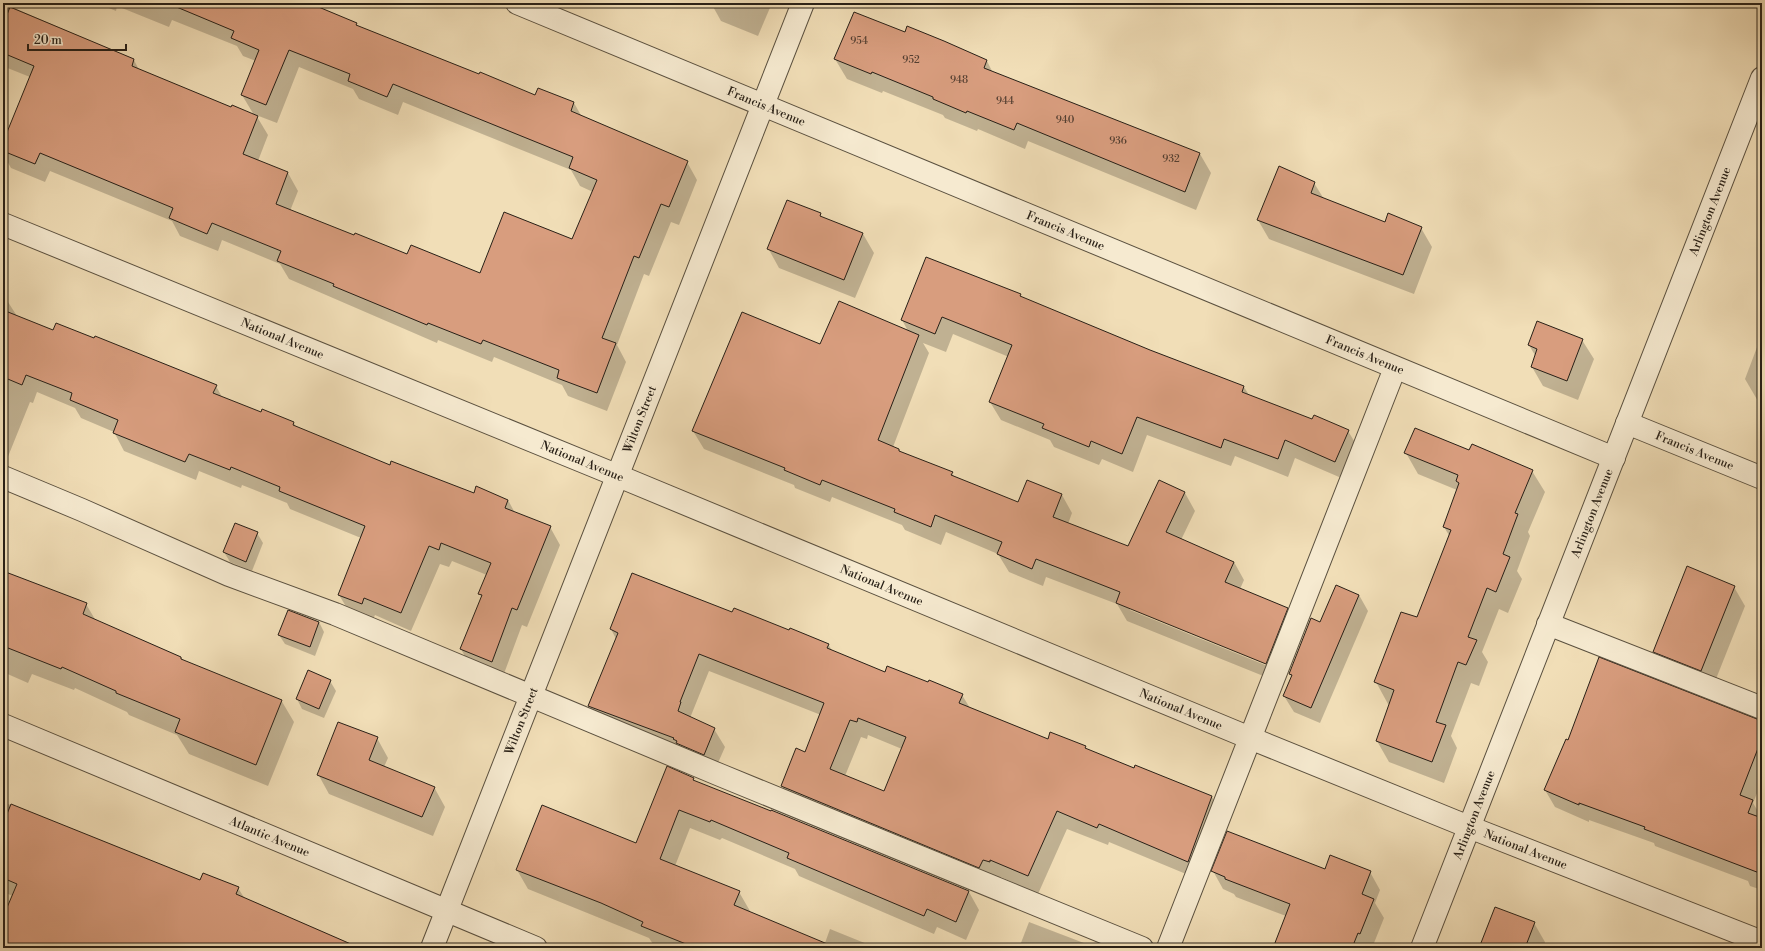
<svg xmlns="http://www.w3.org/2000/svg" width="1765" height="951" viewBox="0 0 1765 951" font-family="'Libre Bodoni',serif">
<rect width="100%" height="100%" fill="#f1deb7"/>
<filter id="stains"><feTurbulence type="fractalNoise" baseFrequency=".005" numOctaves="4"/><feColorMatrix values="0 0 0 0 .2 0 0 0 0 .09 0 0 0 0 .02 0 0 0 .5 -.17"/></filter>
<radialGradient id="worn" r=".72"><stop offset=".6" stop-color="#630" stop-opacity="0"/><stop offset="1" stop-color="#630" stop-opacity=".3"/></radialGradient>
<g fill="#0003" fill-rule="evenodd">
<path d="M 3,3 L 134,60 L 139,70 L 232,109 L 254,115 L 242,95 L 256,61 L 243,56 L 237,46 L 172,20 L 169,27 L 117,6 L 116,11 L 97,3 L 309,3 L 356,23 L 358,27 L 479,76 L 536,96 L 539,89 L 574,103 L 582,117 L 687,162 L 697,180 L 679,225 L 671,222 L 649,276 L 644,274 L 617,345 L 626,362 L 607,411 L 568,396 L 562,385 L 494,357 L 492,362 L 438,340 L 437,343 L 289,279 L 280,264 L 222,240 L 218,251 L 180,236 L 172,221 L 50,171 L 45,182 L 11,168 L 3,154 L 3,145 L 30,77 L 5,67 L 3,64 ZM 299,67 L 353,89 L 359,99 L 398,115 L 403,102 L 571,170 L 580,186 L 593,192 L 573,241 L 480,274 L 408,256 L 290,211 L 298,191 L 288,173 L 258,161 L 268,135 L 256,115 L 277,123 Z"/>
<polygon points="711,3 772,3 758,36 721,21"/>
<polygon points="905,34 987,61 993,73 1200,154 1211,173 1196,210 1028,141 1025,149 978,129 977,131 945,118 943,115 883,91 882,93 847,79 835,59"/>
<polygon points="1314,183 1324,199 1385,223 1421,228 1432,247 1414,294 1269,239 1258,220"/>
<polygon points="820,214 822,218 863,234 874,253 855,298 779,268 768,248"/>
<path d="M 1020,295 L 1022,298 L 1150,351 L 1244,387 L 1249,395 L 1312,420 L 1348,431 L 1359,449 L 1346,480 L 1295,458 L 1288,477 L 1235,456 L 1231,466 L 1147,435 L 1133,472 L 1102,459 L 1099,465 L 1054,447 L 1050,440 L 1001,420 L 990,402 L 1009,357 L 953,334 L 946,352 L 923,343 L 929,353 L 893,447 L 899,449 L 900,452 L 952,473 L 955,478 L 1019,504 L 1028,481 L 1062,495 L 1072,513 L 1068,524 L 1128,547 L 1159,481 L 1185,493 L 1195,511 L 1181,540 L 1234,562 L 1244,580 L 1240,589 L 1287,609 L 1297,627 L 1276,681 L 1127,621 L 1117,604 L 1046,577 L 1043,586 L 1009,572 L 998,554 L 946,532 L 941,545 L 905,530 L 902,525 L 832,497 L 830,502 L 795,488 L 794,485 L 704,449 L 693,431 L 820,345 L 908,331 L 902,320 ZM 1130,608 L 1271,665 L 1270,667 L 1130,610 Z"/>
<polygon points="3,300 8,302 17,316 54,331 216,386 222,397 261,413 294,423 296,427 390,466 474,494 508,500 515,513 550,527 560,545 527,627 522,625 502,679 471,668 461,649 482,598 480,594 487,575 452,561 449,567 440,564 411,631 375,615 372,622 350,613 339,595 361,538 290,509 287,503 242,485 241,488 199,471 196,480 124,451 114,432 81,418 75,408 37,392 33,403 30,402 3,469"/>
<polygon points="1762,334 1762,408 1745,379"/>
<polygon points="1582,340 1594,359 1578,400 1543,386 1532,367 1536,357 1529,345"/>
<polygon points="1469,451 1532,471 1545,492 1528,532 1530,536 1517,571 1522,579 1508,613 1499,609 1482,652 1488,662 1479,686 1471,683 1451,736 1457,748 1444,783 1389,762 1377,741 1390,705 1388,704 1376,682 1418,618 1450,537 1444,527 1457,490 1418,474 1406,453"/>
<polygon points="257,533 263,543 252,571 230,562 224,552"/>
<polygon points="3,579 86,604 96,621 181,657 183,661 281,700 294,722 268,786 189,754 177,735 129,715 127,712 75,688 74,690 32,674 28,683 3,672"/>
<polygon points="1734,587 1745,606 1712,689 1665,671 1654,652"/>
<polygon points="1359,595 1368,611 1320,723 1294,712 1284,696 1292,678 1290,674 1321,623"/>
<path d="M 733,614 L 828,644 L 833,652 L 886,673 L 962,695 L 970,708 L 1048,740 L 1085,747 L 1087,750 L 1134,769 L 1212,797 L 1222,815 L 1198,879 L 1109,842 L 1108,845 L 1067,829 L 1038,894 L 1001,877 L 1000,879 L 792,804 L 782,786 L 805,753 L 821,715 L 709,671 L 690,718 L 714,729 L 725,747 L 714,772 L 600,724 L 589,706 L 616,639 L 611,629 ZM 868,735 L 902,749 L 884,792 L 845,776 L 861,737 L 867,739 Z"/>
<polygon points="319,622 324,632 315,656 285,644 279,635"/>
<polygon points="330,681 336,691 324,718 302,709 297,699"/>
<polygon points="1762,723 1762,781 1753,803 1762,818 1762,890 1750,886 1748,881 1655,846 1654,843 1589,820 1589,822 1555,807 1545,790 1569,741"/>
<polygon points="377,738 388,758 384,767 434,787 445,807 433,836 329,794 318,774"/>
<polygon points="693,778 695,782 969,892 979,910 966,940 937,927 934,934 799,876 795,869 722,838 720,840 690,828 675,866 739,892 750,911 749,912 825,943 830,929 877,948 662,948 653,944 649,938 528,889 517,870 636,844"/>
<polygon points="3,802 201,881 238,888 245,899 333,948 3,948 3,920 13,896 3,892"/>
<polygon points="1325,870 1370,872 1380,890 1375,903 1384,918 1372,948 1274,948 1286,916 1236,897 1234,894 1223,889 1213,871"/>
<polygon points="1029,922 1097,948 1019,948"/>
<polygon points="1534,923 1545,942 1543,948 1480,948"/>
</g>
<g fill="#d89d7e" stroke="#282017" fill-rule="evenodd">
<polygon points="167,3 309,3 357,23 356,25 479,74 480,72 535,95 538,88 574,102 571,111 688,161 669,207 661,204 639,258 634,256 602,338 616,343 597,393 557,378 559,370 483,340 481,344 428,323 427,325 333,286 334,284 277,261 281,251 212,223 207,234 169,218 173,208 40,153 35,164 3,151 3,142 34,66 3,53 3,25 10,7 134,59 132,66 231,107 232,105 258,116 243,154 288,172 276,204 354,235 355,233 407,254 411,245 480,273 504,212 572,239 597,180 569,168 573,157 393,84 387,97 348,81 350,74 289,50 266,105 241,95 259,50 231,38 234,31"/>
<polygon points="854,12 905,32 907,26 944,41 987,60 984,68 1200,153 1185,192 1017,123 1014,130 967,111 966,113 933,99 933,97 872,72 871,74 834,59"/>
<polygon points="1279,166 1315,182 1311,193 1385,222 1388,213 1422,227 1403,275 1257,220"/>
<polygon points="787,200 821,213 820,216 863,233 844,280 767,249"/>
<polygon points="926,257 1021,294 1020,296 1150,350 1244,386 1242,392 1312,419 1314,415 1349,430 1335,462 1285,440 1278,459 1224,439 1221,448 1137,417 1122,454 1091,441 1089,447 1042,428 1044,424 989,402 1012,345 942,317 935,334 901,320"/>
<polygon points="839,301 919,335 878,440 899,449 899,451 953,472 951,475 1018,502 1027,480 1062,494 1053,517 1128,546 1159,480 1185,492 1166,532 1234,562 1225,582 1288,608 1266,664 1116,603 1120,592 1036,559 1032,569 997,554 1002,542 935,515 931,527 894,512 895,509 822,480 820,485 784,470 785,468 692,431 742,312 820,344"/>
<polygon points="3,310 53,330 56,323 94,338 95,336 217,385 213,393 261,412 262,409 294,422 293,425 390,465 391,461 474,493 476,486 508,500 505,508 551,526 517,610 512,608 492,662 460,649 482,595 478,594 491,563 441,543 439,550 429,546 401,613 364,598 362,604 338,595 365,526 279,491 280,487 231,467 230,470 189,454 185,462 113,433 118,420 70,400 72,393 26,375 22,385 3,377"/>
<polygon points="1537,321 1583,339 1567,381 1531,367 1537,349 1528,345"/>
<polygon points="1415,428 1469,450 1472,444 1533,470 1515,513 1518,514 1503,554 1510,557 1496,592 1487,588 1468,637 1477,640 1466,665 1458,662 1436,722 1446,725 1432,762 1376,741 1394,690 1374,682 1401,612 1417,617 1451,530 1443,527 1459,483 1456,481 1458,475 1404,453"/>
<polygon points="235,523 258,532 246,562 223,552"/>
<polygon points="1687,566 1735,586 1701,671 1653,652"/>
<polygon points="3,571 87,603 83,614 181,657 181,659 282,700 256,765 175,732 180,719 116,693 116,691 62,667 61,669 3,646"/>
<path d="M 632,573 L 732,612 L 734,608 L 789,630 L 790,628 L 829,644 L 827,648 L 885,672 L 887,666 L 928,682 L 929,680 L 963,694 L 959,703 L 1048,739 L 1050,732 L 1086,746 L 1085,748 L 1134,768 L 1135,765 L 1212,796 L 1188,862 L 1099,824 L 1097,828 L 1057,811 L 1028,876 L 990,860 L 990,862 L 983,860 L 979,868 L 781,786 L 796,748 L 805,752 L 824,703 L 699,654 L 680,702 L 681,702 L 678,711 L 715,728 L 704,755 L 676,743 L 677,741 L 673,739 L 674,738 L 588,706 L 618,633 L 610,629 ZM 858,718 L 906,737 L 884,791 L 830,769 L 850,720 L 857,722 Z"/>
<polygon points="1336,585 1359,595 1311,708 1283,696 1292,675 1289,674 1311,618 1320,622"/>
<polygon points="288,610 319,622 310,647 278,635"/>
<polygon points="1599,657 1762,721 1762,738 1740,795 1753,800 1748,813 1762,818 1762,874 1644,829 1645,827 1579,803 1579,805 1544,790 1566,739 1568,740"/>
<polygon points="308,670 331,680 319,709 296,699"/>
<polygon points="338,722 378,737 369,760 435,787 422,817 317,775"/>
<polygon points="667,766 694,778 693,780 771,811 771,810 969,891 956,922 927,909 924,916 787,858 789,853 711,820 710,822 679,810 660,859 740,891 734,905 837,948 696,948 641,926 643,922 601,903 516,870 542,805 636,843"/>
<polygon points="11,804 200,880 203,873 239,887 236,894 360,948 3,948 3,917 17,884 3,878 3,824"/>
<polygon points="1227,831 1325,869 1330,855 1371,871 1362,894 1374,899 1360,934 1358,933 1352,948 1273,948 1290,904 1225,879 1225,877 1211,871"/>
<polygon points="1495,907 1535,922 1525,948 1479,948"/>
</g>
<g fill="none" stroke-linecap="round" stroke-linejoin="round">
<g stroke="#5a503f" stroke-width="24">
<g id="minor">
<path id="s1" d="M 517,3 L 1614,458"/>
<path id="s2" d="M 3,224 L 616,475 L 1250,738 L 1469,827 L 1762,942"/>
<path id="s3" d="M 1627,423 L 1762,478"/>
<polyline points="3,477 82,510 229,575 335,614 720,775 1142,948"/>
<polyline points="1548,624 1762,708"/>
<path id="s4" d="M 3,725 L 536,948"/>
<path id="s5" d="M 432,948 L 803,3"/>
<polyline points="1168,948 1395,368"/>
<path id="s6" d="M 1422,948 L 1762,78"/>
</g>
</g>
<use href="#minor" stroke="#f6ead0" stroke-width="22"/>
</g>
<g text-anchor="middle" stroke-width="3" stroke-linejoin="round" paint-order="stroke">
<g font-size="10" fill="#543f31">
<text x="859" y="44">954</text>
<text x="911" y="63">952</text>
<text x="959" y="83">948</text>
<text x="1005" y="104">944</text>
<text x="1065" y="123">940</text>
<text x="1118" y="144">936</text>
<text x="1171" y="162">932</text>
</g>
<g font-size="12" fill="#282017" stroke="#f6ead0">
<text dy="4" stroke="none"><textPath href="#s1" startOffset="270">Francis Avenue</textPath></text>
<text dy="4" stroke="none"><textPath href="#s6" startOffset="791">Arlington Avenue</textPath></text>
<text dy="4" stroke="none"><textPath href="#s1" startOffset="594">Francis Avenue</textPath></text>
<text dy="4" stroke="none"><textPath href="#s2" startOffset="302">National Avenue</textPath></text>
<text dy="4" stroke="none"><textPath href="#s1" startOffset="918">Francis Avenue</textPath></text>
<text dy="4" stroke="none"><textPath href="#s5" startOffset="568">Wilton Street</textPath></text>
<text dy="4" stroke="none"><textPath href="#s3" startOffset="73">Francis Avenue</textPath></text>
<text dy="4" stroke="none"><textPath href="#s2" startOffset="626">National Avenue</textPath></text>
<text dy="4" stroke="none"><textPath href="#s6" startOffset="467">Arlington Avenue</textPath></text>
<text dy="4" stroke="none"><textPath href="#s2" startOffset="950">National Avenue</textPath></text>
<text dy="4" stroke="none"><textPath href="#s2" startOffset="1274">National Avenue</textPath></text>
<text dy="4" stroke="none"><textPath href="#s5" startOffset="244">Wilton Street</textPath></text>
<text dy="4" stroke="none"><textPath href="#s6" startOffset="143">Arlington Avenue</textPath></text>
<text dy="4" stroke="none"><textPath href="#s4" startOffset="289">Atlantic Avenue</textPath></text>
<text dy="4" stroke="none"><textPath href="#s2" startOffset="1646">National Avenue</textPath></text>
</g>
</g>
<rect width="1765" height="951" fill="none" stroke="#f1deb7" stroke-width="16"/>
<rect x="4" y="4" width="1757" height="943" fill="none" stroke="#282017" stroke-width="2"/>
<rect x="8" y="8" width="1749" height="935" fill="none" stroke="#282017"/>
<path d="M28 44v6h98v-6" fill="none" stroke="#282017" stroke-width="2"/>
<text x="34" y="44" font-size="12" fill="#282017" stroke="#f6ead0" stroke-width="3" paint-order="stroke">20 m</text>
<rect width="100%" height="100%" filter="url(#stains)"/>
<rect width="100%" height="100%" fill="url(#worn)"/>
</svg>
